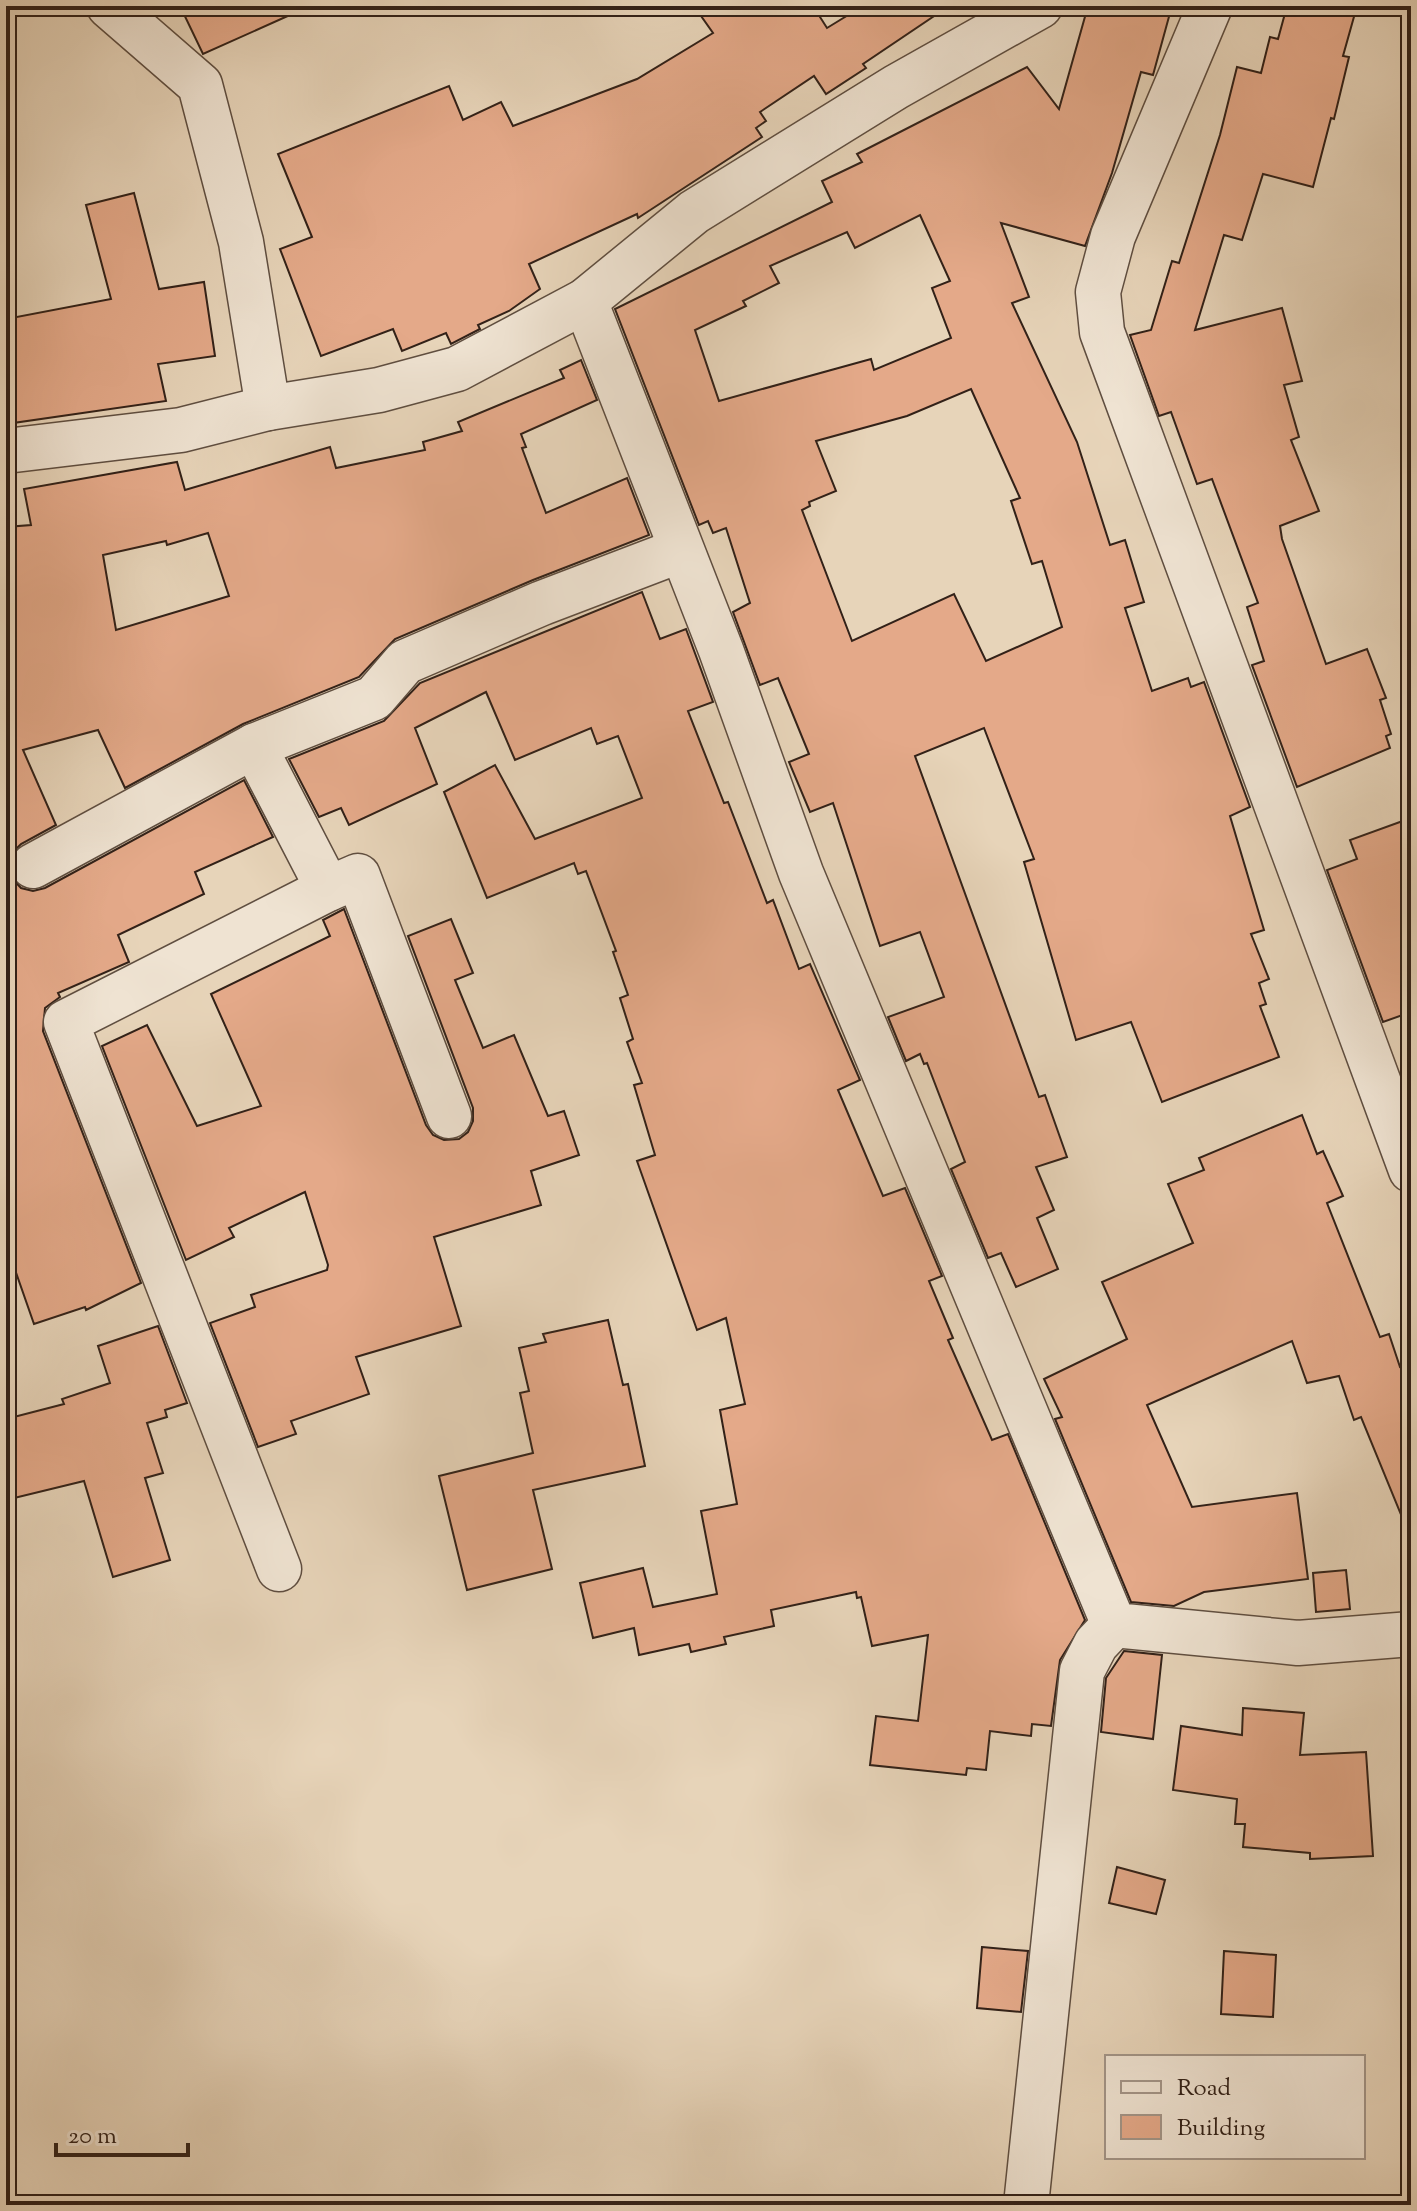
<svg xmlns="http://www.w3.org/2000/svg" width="1417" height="2211" viewBox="0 0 1417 2211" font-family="'Sorts Mill Goudy',serif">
<rect width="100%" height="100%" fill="#e7d4b9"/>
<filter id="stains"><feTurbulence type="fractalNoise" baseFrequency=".0025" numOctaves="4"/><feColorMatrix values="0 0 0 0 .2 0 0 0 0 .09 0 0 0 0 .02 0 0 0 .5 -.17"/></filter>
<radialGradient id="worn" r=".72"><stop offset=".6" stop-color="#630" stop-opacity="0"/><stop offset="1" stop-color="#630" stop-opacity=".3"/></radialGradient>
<g fill="#e4a989" stroke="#322118" stroke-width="2" fill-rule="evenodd">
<polygon points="180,6 310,6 203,54"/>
<polygon points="694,6 813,6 827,28 863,6 949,6 863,64 866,68 826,94 814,76 760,112 766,121 756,128 762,137 638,218 637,214 529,264 540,289 509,311 478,325 480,329 451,344 446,333 402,351 393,329 321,356 280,249 312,237 278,154 449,86 463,120 501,102 513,126 637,79 713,33"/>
<path d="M 1088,6 L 1143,6 L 1170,13 L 1153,75 L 1141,72 L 1112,173 L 1085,246 L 1001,223 L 1029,297 L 1012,303 L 1077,442 L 1110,545 L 1125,540 L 1144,602 L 1125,608 L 1152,691 L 1188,678 L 1191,687 L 1204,682 L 1250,807 L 1230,816 L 1264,930 L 1251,934 L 1269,979 L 1259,983 L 1266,1004 L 1260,1006 L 1279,1057 L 1162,1102 L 1131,1022 L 1076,1040 L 1024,862 L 1034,859 L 984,728 L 915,756 L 1039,1097 L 1045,1095 L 1067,1157 L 1036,1167 L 1054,1210 L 1037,1218 L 1058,1269 L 1016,1287 L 1001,1253 L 988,1258 L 951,1169 L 965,1162 L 927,1063 L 924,1064 L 920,1054 L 906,1061 L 888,1017 L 944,997 L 920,932 L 880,946 L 833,803 L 810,812 L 789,762 L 809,754 L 778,678 L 760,685 L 733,612 L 750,603 L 726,528 L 713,533 L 708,521 L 699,525 L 615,309 L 832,202 L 822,181 L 862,162 L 857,154 L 1027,67 L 1059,109 ZM 920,215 L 950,281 L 932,288 L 951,338 L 874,370 L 871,359 L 719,401 L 695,330 L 746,306 L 743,301 L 779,283 L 770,266 L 847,232 L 855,248 ZM 971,389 L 1020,498 L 1011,501 L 1032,564 L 1042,561 L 1062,627 L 986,661 L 954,594 L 852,641 L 802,510 L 810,506 L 809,502 L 836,491 L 816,441 L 907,416 Z"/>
<polygon points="1287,6 1357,6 1343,56 1349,57 1334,119 1331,118 1313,187 1263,174 1242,240 1224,235 1195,330 1282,308 1302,381 1284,385 1299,437 1291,440 1319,511 1280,526 1282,539 1326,664 1367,649 1386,698 1380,700 1391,734 1386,736 1390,748 1297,787 1252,665 1264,661 1247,607 1258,603 1212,479 1197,484 1171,412 1159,416 1130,335 1151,330 1172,261 1179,263 1220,135 1237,67 1261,73 1270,37 1278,39"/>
<polygon points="134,193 159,289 204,282 215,356 158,364 166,401 6,424 6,319 111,299 86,205"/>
<path d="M 581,360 L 597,400 L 521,434 L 526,447 L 522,448 L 546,513 L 627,478 L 649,535 L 533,580 L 395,639 L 359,677 L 243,724 L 125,788 L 98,730 L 23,750 L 56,825 L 21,844 L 11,854 L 8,865 L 11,877 L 21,888 L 33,891 L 45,888 L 244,780 L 273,837 L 195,872 L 204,894 L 118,935 L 129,962 L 58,993 L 60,997 L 45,1008 L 43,1031 L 141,1283 L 86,1310 L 85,1307 L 34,1324 L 6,1244 L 6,527 L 31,525 L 24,489 L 177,462 L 185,490 L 330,447 L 336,468 L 425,450 L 423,442 L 462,431 L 458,422 L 564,378 L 560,370 ZM 208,533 L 229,596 L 116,630 L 103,555 L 166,541 L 167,545 Z"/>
<polygon points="642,592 660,639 686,629 713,702 688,711 724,803 728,802 767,903 773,900 799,969 810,964 860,1080 838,1090 883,1196 905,1188 942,1276 929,1281 953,1338 948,1340 992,1440 1008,1434 1085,1620 1060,1660 1051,1726 1032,1724 1031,1736 990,1731 986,1770 967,1768 966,1775 870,1765 876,1716 918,1721 928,1635 872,1646 861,1597 857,1598 856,1592 771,1610 774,1626 724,1637 726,1644 691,1652 689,1644 639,1655 634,1628 593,1638 580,1583 643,1568 653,1607 717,1594 701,1511 737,1504 720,1410 745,1404 726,1318 697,1330 637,1161 655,1155 634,1085 642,1083 627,1042 633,1039 620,998 628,995 613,952 616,951 586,871 578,874 574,863 487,898 444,792 495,765 535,839 642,798 618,736 597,744 591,728 515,760 486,692 415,728 437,784 349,825 341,808 319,817 289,759 384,721 420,683"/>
<polygon points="1411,818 1411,1012 1383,1022 1327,870 1357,859 1350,840"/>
<polygon points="344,909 426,1125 433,1135 444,1140 459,1139 468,1132 473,1121 473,1108 408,936 451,919 473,973 455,980 483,1048 514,1035 548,1116 564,1111 579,1155 531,1171 541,1205 434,1237 461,1326 356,1357 369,1394 291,1421 296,1434 258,1447 210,1323 255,1307 251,1295 327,1270 328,1265 305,1192 229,1228 234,1237 186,1260 102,1046 147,1025 197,1126 261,1106 211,994 330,936 323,920"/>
<polygon points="1302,1115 1317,1154 1323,1151 1343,1196 1327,1203 1380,1337 1389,1334 1400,1367 1411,1363 1411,1539 1361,1417 1354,1420 1339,1376 1307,1383 1292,1341 1147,1405 1192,1507 1297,1493 1308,1579 1204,1592 1174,1606 1131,1602 1055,1419 1062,1417 1044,1379 1127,1339 1102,1282 1193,1243 1168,1184 1204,1170 1199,1158"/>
<polygon points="608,1320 623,1385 628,1384 645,1466 533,1490 552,1569 467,1590 439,1476 533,1453 520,1393 529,1391 519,1348 546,1342 543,1334"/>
<polygon points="158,1326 187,1403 165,1410 167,1417 147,1423 163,1473 145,1478 170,1560 113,1577 84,1481 6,1500 6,1419 64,1404 62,1399 110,1383 98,1346"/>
<polygon points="1346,1570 1350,1609 1316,1612 1313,1573"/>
<polygon points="1124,1651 1162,1655 1153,1739 1101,1732 1106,1678"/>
<polygon points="1243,1708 1304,1713 1300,1755 1366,1752 1373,1856 1310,1859 1310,1853 1243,1847 1245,1824 1235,1824 1237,1799 1173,1790 1181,1726 1242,1735"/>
<polygon points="1117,1867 1165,1880 1156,1914 1109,1903"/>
<polygon points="982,1947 1028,1951 1021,2012 977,2008"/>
<polygon points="1224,1951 1276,1955 1273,2017 1221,2014"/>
</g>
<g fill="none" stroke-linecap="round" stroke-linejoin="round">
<g stroke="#5f4e40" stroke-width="47">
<g id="minor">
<polyline points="109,6 200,85 241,242 268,408"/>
<polyline points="1210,6 1113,236 1098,292 1102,332 1411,1170"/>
<polyline points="585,301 721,650 801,873 1114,1625 1298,1643 1411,1634"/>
<polyline points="6,451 181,430 268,408 379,390 457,369 585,301 694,212 896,87 1040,6"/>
<polyline points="254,746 328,889 66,1022 279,1569"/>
<polyline points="33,866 254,746 374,698 405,662 542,603 681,550"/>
<polyline points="328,889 358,876 449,1116"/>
<polyline points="1026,2205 1082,1671 1096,1644 1114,1625"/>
</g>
</g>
<use href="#minor" stroke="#efe3d2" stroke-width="44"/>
</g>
<rect width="1417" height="2211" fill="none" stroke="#e7d4b9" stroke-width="32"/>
<rect x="8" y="8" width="1401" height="2195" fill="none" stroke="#322118" stroke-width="4"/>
<rect x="16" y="16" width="1385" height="2179" fill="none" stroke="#322118" stroke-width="2"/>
<rect x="1105" y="2055" width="260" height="104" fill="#efe3d2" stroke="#a39588" stroke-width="2"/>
<rect x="1121" y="2081" width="40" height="12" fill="#efe3d2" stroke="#a39588" stroke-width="2"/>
<text x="1177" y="2095" font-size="24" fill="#322118">Road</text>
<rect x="1121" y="2115" width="40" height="24" fill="#e4a989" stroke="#a39588" stroke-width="2"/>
<text x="1177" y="2135" font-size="24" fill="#322118">Building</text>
<path d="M56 2143v12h132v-12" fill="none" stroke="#322118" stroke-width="4"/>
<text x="68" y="2143" font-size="24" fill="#322118" stroke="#efe3d2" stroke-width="6" paint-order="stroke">20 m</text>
<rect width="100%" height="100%" filter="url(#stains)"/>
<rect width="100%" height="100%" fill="url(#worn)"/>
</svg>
